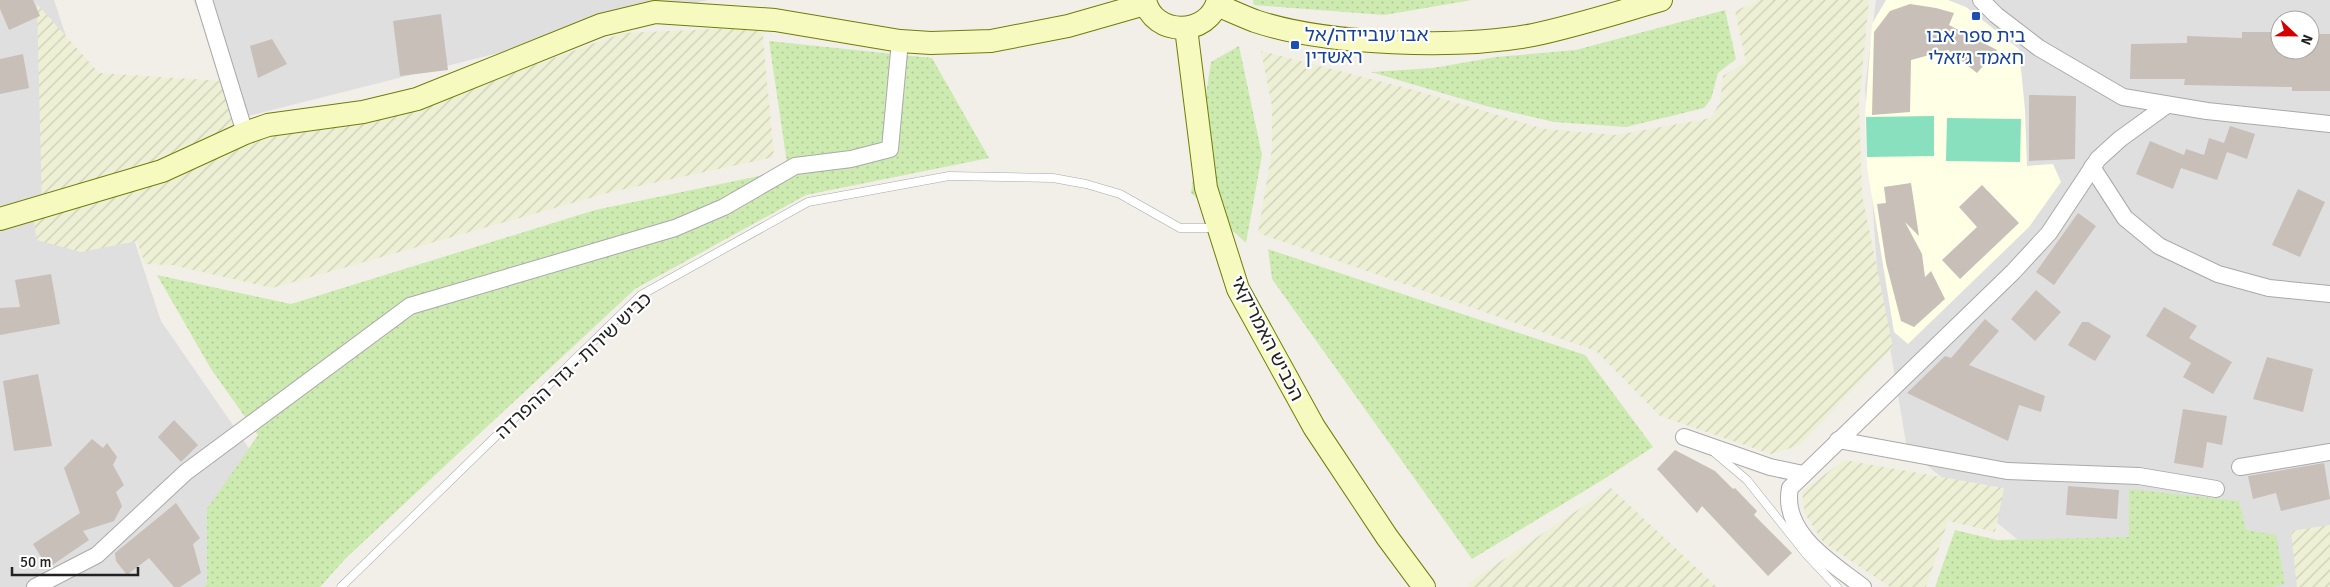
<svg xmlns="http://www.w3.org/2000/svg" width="2330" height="587" viewBox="0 0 2330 587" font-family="Signika,'Noto Sans Hebrew',sans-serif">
<defs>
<pattern id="farmland-furrows" width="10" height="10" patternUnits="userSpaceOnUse" patternTransform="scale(1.25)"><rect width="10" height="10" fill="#eef0d5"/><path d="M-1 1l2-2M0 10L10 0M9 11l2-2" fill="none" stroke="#ccceb7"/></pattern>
<pattern id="grass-dots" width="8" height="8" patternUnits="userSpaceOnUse" patternTransform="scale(1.25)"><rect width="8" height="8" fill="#cdebb0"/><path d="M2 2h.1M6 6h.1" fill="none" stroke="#b0c997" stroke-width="1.8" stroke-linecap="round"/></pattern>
</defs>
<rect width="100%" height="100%" fill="#f2efe9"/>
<g fill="#e0dfdf" fill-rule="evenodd">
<polygon points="0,0 54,0 161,321 315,544 276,587 0,587"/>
<polygon points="193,0 708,0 244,117"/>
<path d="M 1876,0 L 2330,0 L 2330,587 L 2149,587 L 2023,544 L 1907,449 L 1877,270 L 1865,88 ZM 2280,20 L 2310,20 L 2310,50 L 2280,50 Z"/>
</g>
<polygon fill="#ffffe5" points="1886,0 1948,0 1966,7 2019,49 2025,110 2027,166 2053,164 2061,182 2029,227 1908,344 1894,332 1867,167 1865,116 1872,24"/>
<g fill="url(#farmland-furrows)">
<polygon points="1760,0 1869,0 1859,103 1862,195 1893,347 1800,445 1771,454 1660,416 1596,351 1258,233 1272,149 1272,106 1261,51 1414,90 1544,129 1617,135 1711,118 1720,102 1723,76 1746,62 1735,11"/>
<polygon points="37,4 99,73 223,81 245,135 403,112 623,33 762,27 774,157 611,192 272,288 172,265 145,264 137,241 81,252 37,240 32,211 42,208"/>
<polygon points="1844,460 2004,488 1995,532 1948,521 1926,587 1890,587 1823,542 1805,514 1802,492"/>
<polygon points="1611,488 1717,587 1470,587 1468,583"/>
<polygon points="2330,525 2330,587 2297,587 2291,531"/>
</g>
<g fill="url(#grass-dots)">
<polygon points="1253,0 1472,0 1384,15 1254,5"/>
<polygon points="1725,10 1736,59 1718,73 1711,99 1704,108 1626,127 1554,122 1486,106 1371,72 1433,68 1496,57 1576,50"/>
<polygon points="769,41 932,58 989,158 806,195 635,289 346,558 320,587 203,587 207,584 207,509 258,435 211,369 157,275 291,304 595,210 788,170"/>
<polygon points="1239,46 1262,155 1246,243 1191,193 1211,62"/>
<polygon points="1268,249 1585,355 1653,447 1604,479 1472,559 1272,279"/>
<polygon points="2129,489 2239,501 2246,530 2276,535 2285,584 2274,587 1935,587 1955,530 1997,540 2129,537"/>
</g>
<g fill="#88e0be">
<polygon points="1934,116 1934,156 1867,157 1866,117"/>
<polygon points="1947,118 2021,119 2020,162 1946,161"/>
</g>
<g fill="#c7bfb8">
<polygon points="0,0 33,0 40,16 9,30 0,9"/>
<polygon points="1910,4 1936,8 1954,13 1949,25 1997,50 1977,73 1948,50 1911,60 1910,112 1872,115 1874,32 1890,11"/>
<polygon points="441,14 448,70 400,76 393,21"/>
<polygon points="2242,32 2277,32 2277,50 2310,50 2310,34 2330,34 2330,91 2292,91 2292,87 2184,85 2185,79 2130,79 2131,44 2187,43 2187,36 2242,38"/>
<polygon points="272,39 287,64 258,78 250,46"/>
<polygon points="23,54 29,88 0,94 0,59"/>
<polygon points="2029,95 2076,96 2075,159 2029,161"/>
<polygon points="2230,126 2255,134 2247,159 2227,152 2217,180 2181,168 2173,189 2136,174 2150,141 2184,155 2186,149 2204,155 2209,138 2224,143"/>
<polygon points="1911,183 1919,236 1905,222 1922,254 1925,277 1931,271 1945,299 1914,327 1901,321 1886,263 1877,204 1886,203 1884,187"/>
<polygon points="1982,185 2019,223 1960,279 1942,260 1977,227 1959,207"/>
<polygon points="2298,189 2325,202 2300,257 2272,245"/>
<polygon points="2078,213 2096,226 2054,285 2036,272"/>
<polygon points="51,274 60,324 0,335 0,308 20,307 15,280"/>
<polygon points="2036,290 2061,312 2035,341 2011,319"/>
<polygon points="2164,307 2197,326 2189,338 2232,362 2213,394 2183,377 2191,363 2146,336"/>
<polygon points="1985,319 1999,331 1969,365 2045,396 2041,412 2019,405 2008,441 1907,393 1945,356 1951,358"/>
<polygon points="2082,322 2088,322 2111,336 2095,361 2068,345"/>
<polygon points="2267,357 2313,369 2303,412 2253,399"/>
<polygon points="38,374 52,446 14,451 3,381"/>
<polygon points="2183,409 2227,416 2222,445 2207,442 2203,468 2174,463"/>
<polygon points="174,420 198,445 181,462 158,437"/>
<polygon points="92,439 103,448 107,443 117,457 113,465 124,485 116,492 122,506 114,521 83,531 89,540 48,568 33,544 80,513 64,468"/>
<polygon points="1675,450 1715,471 1733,489 1735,488 1757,511 1754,515 1792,553 1768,576 1702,506 1697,513 1657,469"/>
<polygon points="2324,463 2330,499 2281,511 2276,493 2253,499 2248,476"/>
<polygon points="2068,486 2119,490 2117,519 2066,515"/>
<polygon points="176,503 200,538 193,544 201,573 180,587 174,587 149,558 127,575 116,561 115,553"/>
</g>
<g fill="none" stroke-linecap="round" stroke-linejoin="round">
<g stroke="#a9a9a9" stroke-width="9">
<g id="lane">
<polyline points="1715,453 1747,480 1806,554 1837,587"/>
<polyline points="341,587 641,295 808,202 949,176 1053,178 1086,184 1120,194 1180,228 1215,228"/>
</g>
</g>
<g stroke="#a9a9a9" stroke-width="18">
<g id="street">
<polyline points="204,0 245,133"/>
<polyline points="1981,0 1996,15 2039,48 2123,97 2207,111 2330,124"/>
<polyline points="2092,167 2125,218 2159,246 2218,274 2269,288 2330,294"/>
<polyline points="1684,437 1770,467 1803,474"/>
<polyline points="1838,440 2007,471 2139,476 2216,489"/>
<polyline points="2240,467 2330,452"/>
<polyline points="35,587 97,555 186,472 410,306 675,228 724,207 795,166 851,159 890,149 900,41"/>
<path d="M 1863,587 C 1832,563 1781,533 1790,488 L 2013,272 L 2049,233 L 2098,159 L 2120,139 L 2167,105"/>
</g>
</g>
<g stroke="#707d05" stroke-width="24">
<g id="secondary">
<path d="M 1145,0 C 1153,37 1209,37 1218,0"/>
<path d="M 1217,5 C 1229,10 1242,16 1255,21 C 1326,45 1459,49 1533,35 C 1576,26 1619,12 1661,0"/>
<polyline points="1186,28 1206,188 1238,289 1314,427 1387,537 1424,587"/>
<polyline points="0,219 162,171 245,133 268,125 363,112 417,99 601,25 655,12 775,20 900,41 931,43 991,41 1068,26 1145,4"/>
</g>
</g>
<use href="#lane" stroke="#fff" stroke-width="8"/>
<use href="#street" stroke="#fff" stroke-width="16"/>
<use href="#secondary" stroke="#f7fabf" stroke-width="22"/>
</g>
<g fill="#1a4fb4" stroke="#fff" stroke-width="2">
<rect x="1971" y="11" width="10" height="10" rx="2.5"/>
<rect x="1290" y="40" width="10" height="10" rx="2.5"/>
</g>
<g text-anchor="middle" stroke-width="4.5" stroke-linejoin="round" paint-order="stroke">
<g font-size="19" fill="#164399" stroke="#fff" text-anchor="start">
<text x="1305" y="41">אבו עוביידה/אל<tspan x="1305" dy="22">ראשדין</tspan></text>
<text x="1976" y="42" text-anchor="middle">בית ספר אבו<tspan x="1976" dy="22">חאמד ג׳זאלי</tspan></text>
</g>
<g font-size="19" fill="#222" stroke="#fff">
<text transform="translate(1268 338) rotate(63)" y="7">הכביש האמריקאי</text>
<text transform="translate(573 365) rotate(-43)" y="7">כביש שירות - גדר ההפרדה</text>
</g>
</g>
<g transform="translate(2295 35) rotate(112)"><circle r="24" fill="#ffffff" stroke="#a7a7a7"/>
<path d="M0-4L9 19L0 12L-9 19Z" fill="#d40000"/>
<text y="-8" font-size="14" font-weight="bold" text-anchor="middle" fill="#222222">N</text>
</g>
<path d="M12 567v8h126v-8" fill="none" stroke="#222222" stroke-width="2.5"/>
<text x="20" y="567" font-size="15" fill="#222222" stroke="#ffffff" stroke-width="4" paint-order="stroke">50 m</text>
</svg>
